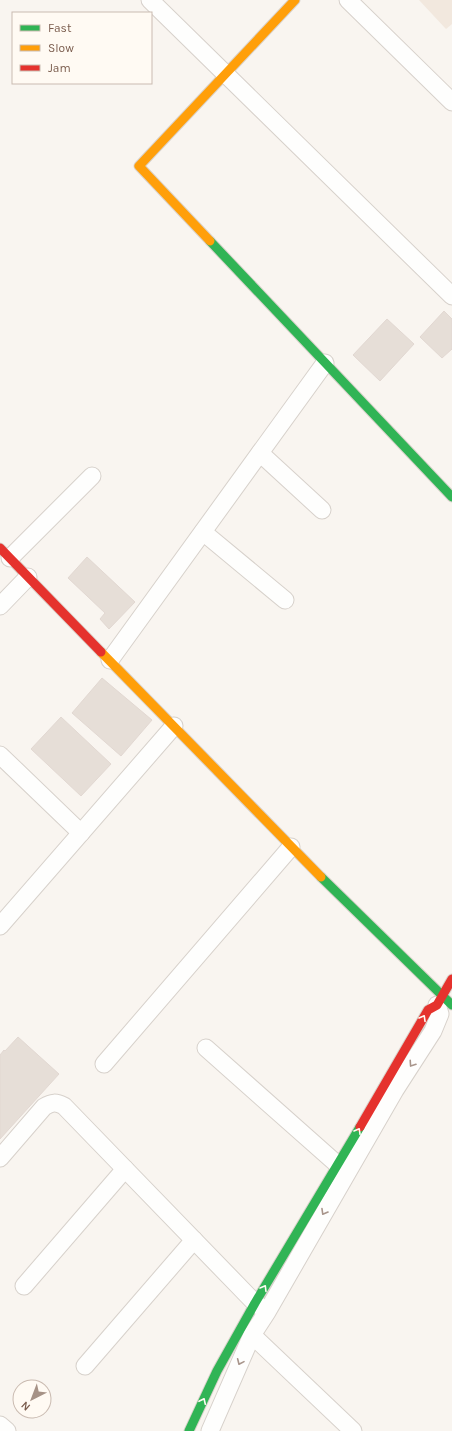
<svg xmlns="http://www.w3.org/2000/svg" width="452" height="1431" viewBox="0 0 452 1431" font-family="Karla,sans-serif">
<rect width="100%" height="100%" fill="#f9f5f0"/>
<polygon fill="#f2e8de" points="419,0 452,0 452,24 446,29"/>
<g fill="#e6ded7" stroke="#e2d8d2">
<polygon points="444,311 452,319 452,349 442,358 420,337"/>
<polygon points="387,319 414,344 380,381 353,355"/>
<polygon points="87,557 135,602 109,629 100,619 105,613 68,578"/>
<polygon points="102,678 152,720 121,756 72,713"/>
<polygon points="61,717 111,764 81,796 31,749"/>
<polygon points="18,1037 59,1074 0,1139 0,1055 4,1050 5,1051"/>
</g>
<g fill="none" stroke-linecap="round" stroke-linejoin="round">
<g stroke="#d7d1cb" stroke-width="19">
<g id="street">
<polyline points="150,0 452,296"/>
<polyline points="348,0 452,102"/>
<polyline points="260,453 322,510"/>
<polyline points="203,532 285,600"/>
<polyline points="10,558 92,476"/>
<polyline points="0,606 28,577"/>
<polyline points="110,660 325,363"/>
<polyline points="0,755 81,833"/>
<polyline points="0,926 174,726"/>
<polyline points="206,1048 338,1165"/>
<polyline points="104,1064 291,847"/>
<path d="M 0,1158 L 44,1107 C 52,1102 56,1102 64,1106 L 255,1303 L 265,1310"/>
<polyline points="24,1286 125,1169"/>
<polyline points="252,1335 353,1431"/>
<polyline points="85,1366 194,1240"/>
<polyline points="0,1425 7,1431"/>
<polyline points="210,1431 252,1335 267,1312 395,1090 433,1031 440,1014 437,1005"/>
</g>
</g>
<g stroke="#d9d2cb" stroke-width="11">
<g id="fast">
<polyline points="210,241 452,497"/>
<polyline points="321,877 452,1005"/>
<polyline points="189,1431 217,1371 255,1303 360,1127"/>
</g>
</g>
<g stroke="#d9d2cb" stroke-width="11">
<g id="slow">
<polyline points="210,241 139,166 295,0"/>
<polyline points="101,652 321,877"/>
</g>
</g>
<g stroke="#d9d2cb" stroke-width="11">
<g id="jam">
<polyline points="0,548 101,652"/>
<polyline points="360,1127 428,1010 437,1005 452,979"/>
</g>
</g>
<use href="#street" stroke="#fefefd" stroke-width="17"/>
<use href="#fast" stroke="#30b455" stroke-width="9"/>
<use href="#slow" stroke="#ff9f0a" stroke-width="9"/>
<use href="#jam" stroke="#e5322d" stroke-width="9"/>
</g>
<defs><path id="oneway-chevron" d="M-2-3.5L2.5 0L-2 3.5" fill="none" stroke-width="1.6" stroke-linecap="round" stroke-linejoin="round"/></defs>
<g stroke="#fffaf3">
<use href="#oneway-chevron" transform="translate(423 1018) rotate(-60)"/>
<use href="#oneway-chevron" transform="translate(358 1131) rotate(-60)"/>
<use href="#oneway-chevron" transform="translate(264 1288) rotate(-59)"/>
<use href="#oneway-chevron" transform="translate(203 1401) rotate(-65)"/>
</g>
<g stroke="#a8958b">
<use href="#oneway-chevron" transform="translate(412 1064) rotate(124)"/>
<use href="#oneway-chevron" transform="translate(324 1212) rotate(120)"/>
<use href="#oneway-chevron" transform="translate(240 1362) rotate(114)"/>
</g>
<rect x="12" y="12" width="140" height="72" fill="#fffaf3" stroke="#cabbb1"/>
<rect x="20" y="25" width="20" height="6" fill="#30b455" stroke="#cabbb1"/>
<text x="48" y="32" font-size="12" fill="#7a5c4d">Fast</text>
<rect x="20" y="45" width="20" height="6" fill="#ff9f0a" stroke="#cabbb1"/>
<text x="48" y="52" font-size="12" fill="#7a5c4d">Slow</text>
<rect x="20" y="65" width="20" height="6" fill="#e5322d" stroke="#cabbb1"/>
<text x="48" y="72" font-size="12" fill="#7a5c4d">Jam</text>
<g transform="translate(32 1399) rotate(222)"><circle r="19" fill="#fffaf3" stroke="#cabbb1"/>
<path d="M0-3L7 15L0 10L-7 15Z" fill="#a69286"/>
<text y="-6" font-size="11" font-weight="bold" text-anchor="middle" fill="#7a5c4d">N</text>
</g>
</svg>
